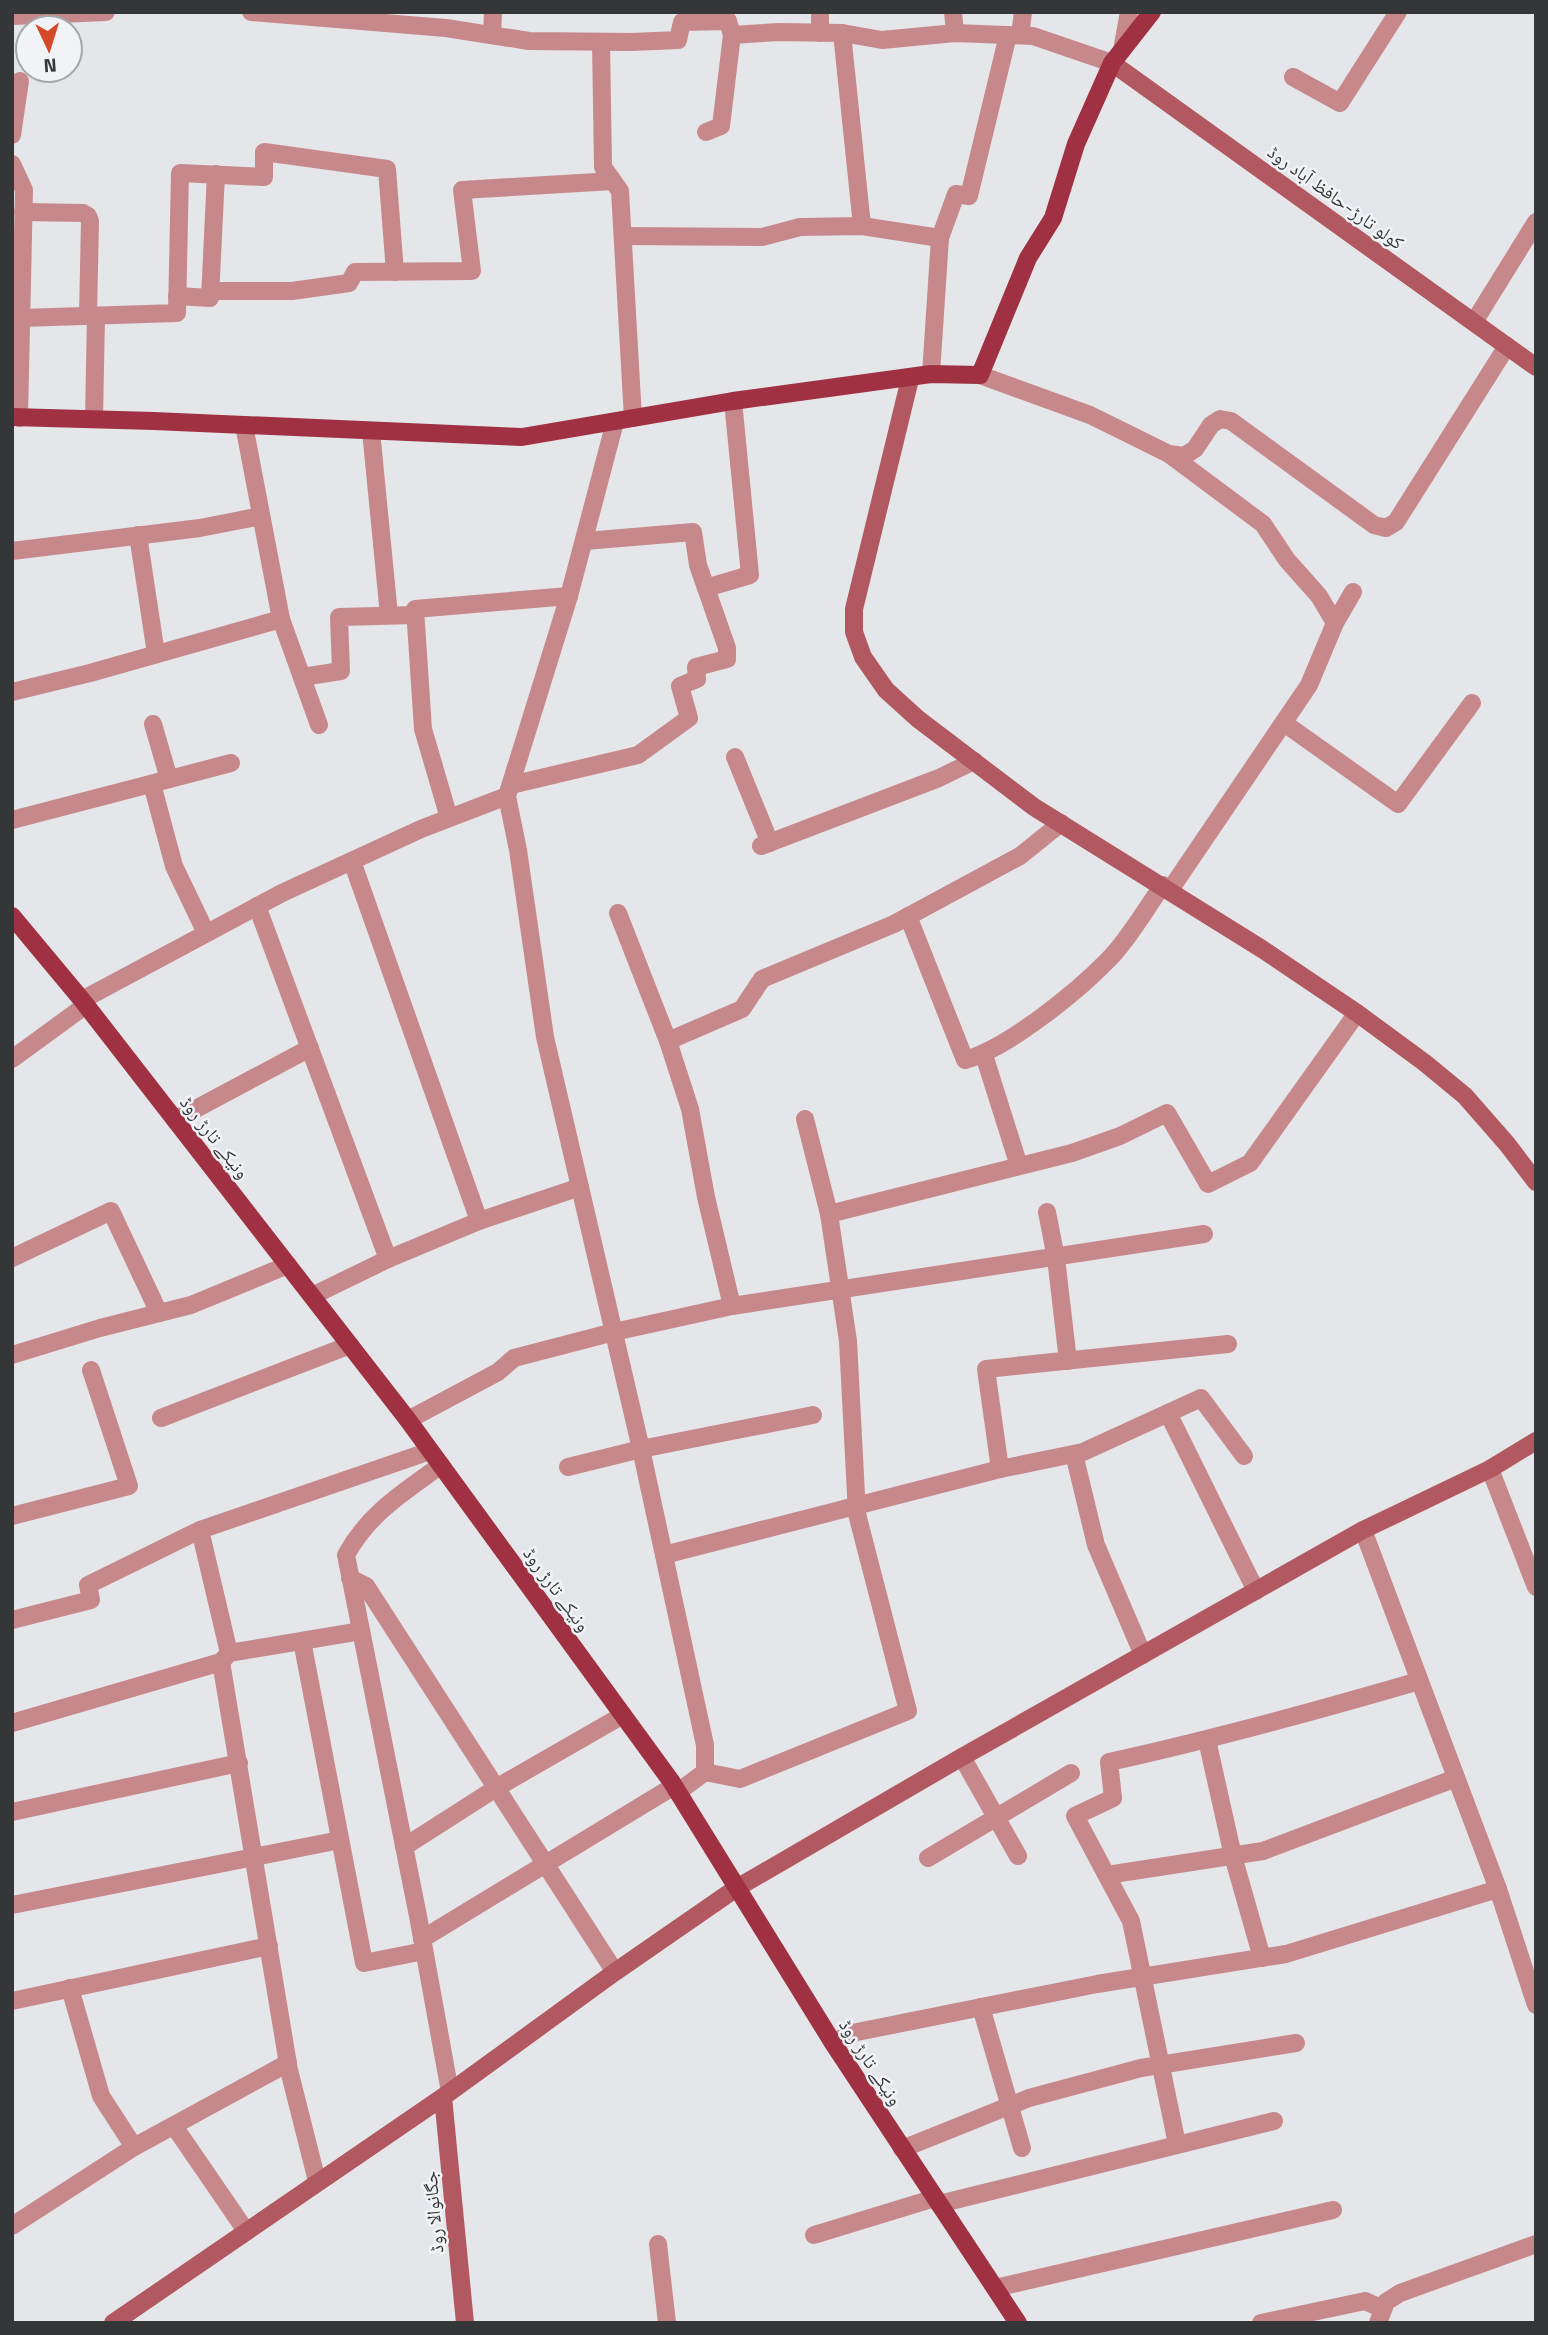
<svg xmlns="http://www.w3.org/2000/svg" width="1548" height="2335" viewBox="0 0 1548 2335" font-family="'Titillium Web','Noto Naskh Arabic',sans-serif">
<rect width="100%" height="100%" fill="#e4e6ea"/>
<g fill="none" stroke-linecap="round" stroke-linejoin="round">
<g stroke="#c7888c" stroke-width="18">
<polyline points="251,12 446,28 529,41 632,42 678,40 682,22 728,21 732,35 779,32 842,33 882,40 955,33 1033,36 1112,63"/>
<polyline points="820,12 820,33"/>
<polyline points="953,12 955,33"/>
<polyline points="12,16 106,12"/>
<polyline points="842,33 862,226"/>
<polyline points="492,35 493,12"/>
<polyline points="1020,35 1023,12"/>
<polyline points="601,42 603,167 620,191 633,418"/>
<polyline points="1122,50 1129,12"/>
<polyline points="1293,77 1340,103 1398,12"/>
<polyline points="706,132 721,126 732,35"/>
<polyline points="12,135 20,81"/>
<polyline points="12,164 24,190 19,418"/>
<polyline points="23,212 83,213 88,216 90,221 88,316"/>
<polyline points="623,236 762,237 800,227 862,226 940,238"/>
<polyline points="210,291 292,291 349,283 355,272 472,271 462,190 613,181"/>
<polyline points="177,296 210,298 216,174"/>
<polyline points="21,318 177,313 180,173 264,177 264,152 387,169 395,272"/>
<polyline points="1474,322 1536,222"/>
<polyline points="931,374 940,238 956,194 969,196 1008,35"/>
<polyline points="980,375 1090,415 1169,454 1184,456 1195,449 1211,425 1220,419 1231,421 1374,525 1386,528 1396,522 1507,346"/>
<polyline points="94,419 96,316"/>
<polyline points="615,422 569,596 507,796 518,850 545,1037 641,1449 705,1745 705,1772 678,1792"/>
<polyline points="244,425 281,619 319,725"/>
<polyline points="371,431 389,615"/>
<polyline points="1169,454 1263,524 1287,560 1319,596 1335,623"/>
<polyline points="138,535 156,654"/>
<polyline points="12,551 200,528 261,516"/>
<polyline points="706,588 750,575 733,401"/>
<polyline points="302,677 341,671 339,617 415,615"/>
<polyline points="12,692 90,673 281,619"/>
<polyline points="1284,723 1398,804 1472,703"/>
<polyline points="153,724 169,779"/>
<polyline points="735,757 770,843"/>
<polyline points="152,784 174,866 206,933"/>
<polyline points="511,785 638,755 689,718 680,686 697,679 696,667 727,659 727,648 698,565 693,532 585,541"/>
<polyline points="449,818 423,729 415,609 569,596"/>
<polyline points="12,820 231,763"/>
<polyline points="761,846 939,778 974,761"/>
<polyline points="352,861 479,1221"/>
<polyline points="1170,890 1309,685 1335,623 1353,592"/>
<polyline points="257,906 388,1259"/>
<polyline points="618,913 668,1041 690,1109 706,1197 732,1306"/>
<path d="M 908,916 L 965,1060 C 1008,1048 1077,992 1109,959 C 1129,939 1146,908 1163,885"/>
<polyline points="82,1000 282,893 421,829 507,796"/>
<polyline points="668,1041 742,1009 762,979 894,924 1020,856 1061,823"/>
<polyline points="984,1055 1019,1166"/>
<polyline points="12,1059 86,1005"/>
<polyline points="175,1120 310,1048"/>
<polyline points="1047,1212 1056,1258 1068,1361"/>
<polyline points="829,1214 1072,1153 1120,1136 1167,1113 1208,1184 1250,1163 1357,1013"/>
<polyline points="12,1258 111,1211 159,1313"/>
<polyline points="312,1296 388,1259 479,1221 580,1187"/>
<polyline points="12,1355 100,1328 191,1305 288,1265"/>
<polyline points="1168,1413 1256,1591"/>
<polyline points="161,1418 350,1345"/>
<polyline points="408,1420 498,1372 514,1358 614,1332 732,1306 1204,1234"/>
<polyline points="1074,1454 1096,1545 1143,1655"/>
<path d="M 441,1465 C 403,1493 369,1513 346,1555 L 418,1916 L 450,2092"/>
<polyline points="568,1467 641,1449 813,1415"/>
<polyline points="1000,1469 986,1369 1228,1344"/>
<polyline points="1490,1469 1536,1587"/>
<polyline points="12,1516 129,1486 91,1370"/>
<polyline points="200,1530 229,1653"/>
<polyline points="1363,1530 1498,1889 1536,2005"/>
<polyline points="664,1555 1000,1469 1083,1452 1201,1398 1244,1456"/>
<polyline points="350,1578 366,1586 615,1972"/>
<polyline points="12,1620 91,1600 88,1585 200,1530 430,1451"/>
<polyline points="302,1641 364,1963 424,1951"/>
<polyline points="221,1662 229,1653 361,1631"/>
<polyline points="12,1723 221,1662 289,2070 317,2181"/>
<polyline points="1207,1740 1233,1856 1262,1958"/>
<polyline points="962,1757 1018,1856"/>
<polyline points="705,1772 740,1779 908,1711 857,1514 848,1341 829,1214 805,1119"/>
<polyline points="12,1812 239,1763"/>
<polyline points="404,1847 496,1788 623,1715"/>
<polyline points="928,1858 1071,1773"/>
<polyline points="1107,1875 1263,1851 1456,1778"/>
<polyline points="12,1905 340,1840"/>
<polyline points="422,1939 674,1786"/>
<polyline points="70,1988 101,2096 134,2147"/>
<polyline points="12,2001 269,1946"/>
<polyline points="981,2007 1022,2148"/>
<polyline points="833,2043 852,2033 1097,1984 1286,1954 1498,1889"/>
<polyline points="174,2126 246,2231"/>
<path d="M 1177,2144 L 1131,1921 L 1075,1816 L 1113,1798 L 1109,1762 C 1214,1739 1316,1711 1419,1681"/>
<polyline points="902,2149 1029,2098 1141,2068 1296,2043"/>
<polyline points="939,2204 1274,2121"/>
<polyline points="12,2226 134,2147 288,2063"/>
<polyline points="814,2235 935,2198"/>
<polyline points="658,2244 667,2323"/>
<polyline points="995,2288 1333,2210"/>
<polyline points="1261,2323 1365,2301 1383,2309"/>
<polyline points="1378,2323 1386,2302 1400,2293 1536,2244"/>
</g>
<g stroke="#b25861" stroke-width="18">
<polyline points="1112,63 1536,367"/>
<polyline points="910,379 854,609 854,632 863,657 886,690 918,719 1034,807 1262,949 1357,1013 1425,1063 1465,1096 1507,1144 1536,1182"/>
<polyline points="443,2097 465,2323"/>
<polyline points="113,2323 443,2097 615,1972 735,1889 962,1757 1363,1530 1490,1469 1536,1441"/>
</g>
<g stroke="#a03143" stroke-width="18">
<polyline points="12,417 154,421 522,437 733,401 931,374 980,375 1028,258 1053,218 1076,144 1112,63 1152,12"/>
<polyline points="12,916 82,1000 408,1420 671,1781 833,2043 1018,2323"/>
</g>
</g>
<g text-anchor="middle" stroke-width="5" stroke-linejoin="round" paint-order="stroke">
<g font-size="19" fill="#353637" stroke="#f1f3f7">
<text transform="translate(1336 197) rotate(36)" y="7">کولو تارڑ-حافظ آباد روڈ</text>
<text transform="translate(215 1137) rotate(52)" y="7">ونیکے تارڑ روڈ</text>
<text transform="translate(557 1589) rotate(54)" y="7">ونیکے تارڑ روڈ</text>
<text transform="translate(871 2062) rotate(57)" y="7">ونیکے تارڑ روڈ</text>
<text transform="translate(433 2212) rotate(-95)" y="7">جگانوالا روڈ</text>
</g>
</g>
<rect width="1548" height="2335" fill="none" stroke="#353637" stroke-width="28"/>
<g transform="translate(49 49) rotate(176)"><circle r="33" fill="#f1f3f7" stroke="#a6a7aa" stroke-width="2"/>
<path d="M0-5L12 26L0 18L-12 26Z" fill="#d44a28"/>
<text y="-10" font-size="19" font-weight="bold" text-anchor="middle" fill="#353637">N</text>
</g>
</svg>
